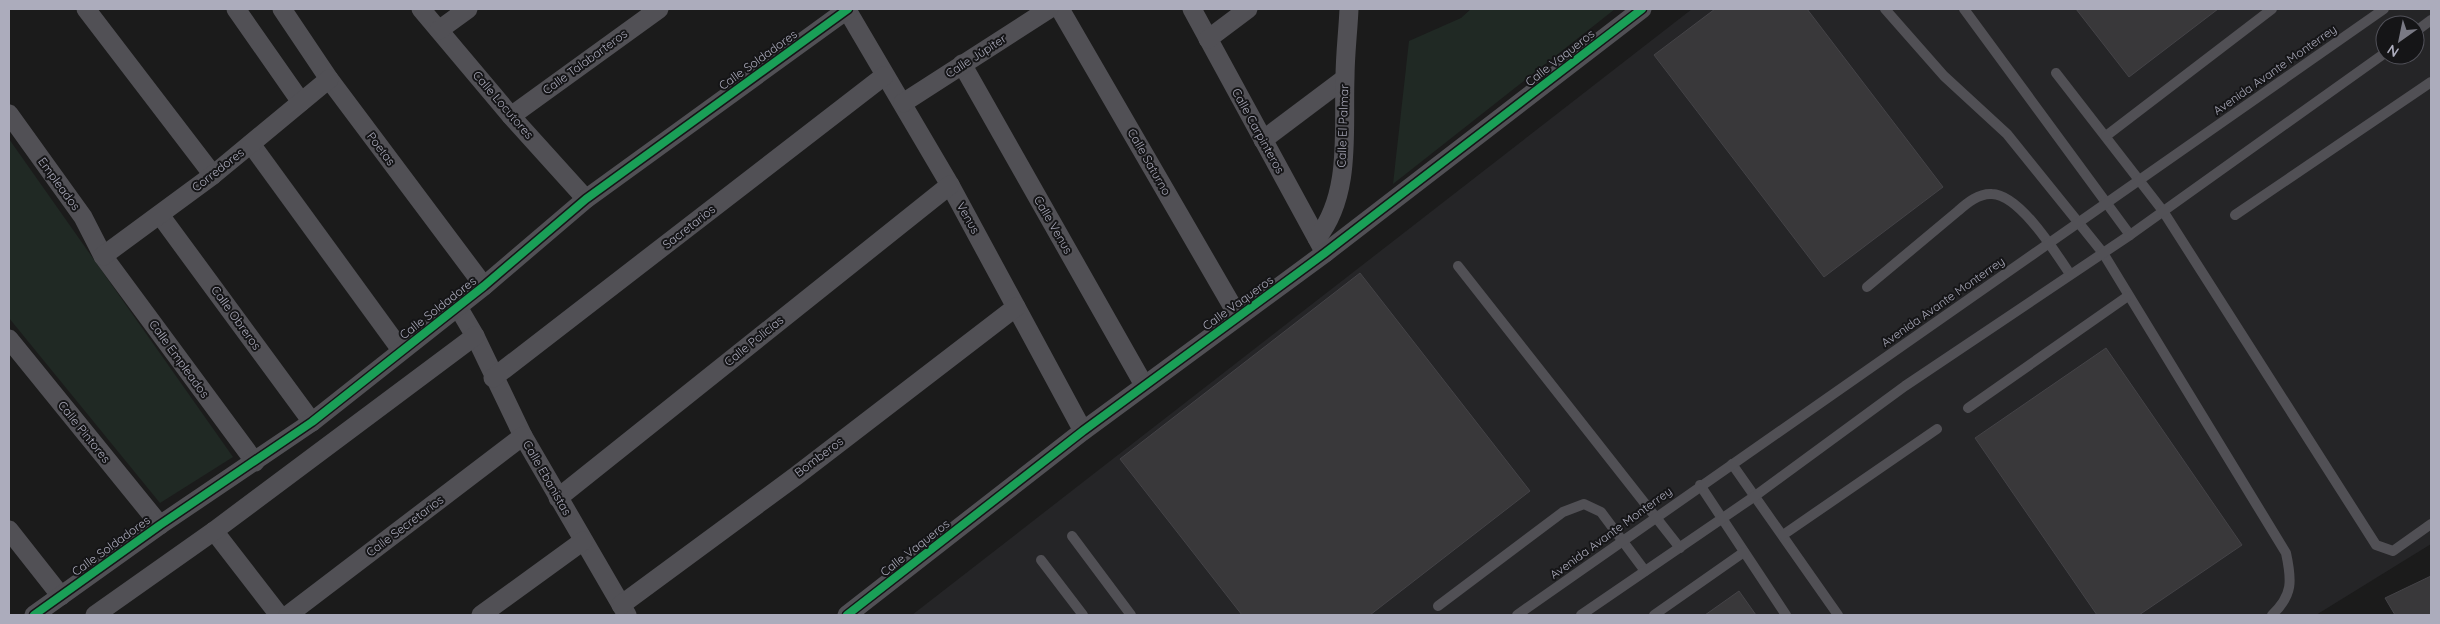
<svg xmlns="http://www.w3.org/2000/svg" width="2440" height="624" viewBox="0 0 2440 624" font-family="Quicksand,sans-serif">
<rect width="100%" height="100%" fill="#1b1b1b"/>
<path fill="#252527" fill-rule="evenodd" d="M 1692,9 L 2431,9 L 2431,544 L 2316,615 L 912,615 ZM 2385,25 L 2415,25 L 2415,55 L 2385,55 Z"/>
<g fill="#202924">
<polygon points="1471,9 1615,9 1393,184 1409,41 1461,18"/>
<polygon points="9,139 233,457 160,503 9,318"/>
</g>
<g fill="#39383a" stroke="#444347">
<polygon points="1715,9 1807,9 1943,187 1824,277 1654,55"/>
<polygon points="2076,9 2218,9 2129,77"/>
<polygon points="1360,273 1530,491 1370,615 1242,615 1120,459"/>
<polygon points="2106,348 2242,545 2139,615 2097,615 1975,438"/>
<polygon points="2431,576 2431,615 2395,615 2385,598"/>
<polygon points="1739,591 1756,615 1705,615"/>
</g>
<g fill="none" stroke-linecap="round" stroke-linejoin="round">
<g stroke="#515055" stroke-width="10">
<path d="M 1885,9 L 1944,76 L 2007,134 L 2103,253 L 2286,553 C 2292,581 2293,595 2272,615"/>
<polyline points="1964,9 2130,235"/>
<polyline points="2415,32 2431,20"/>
<polyline points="2056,73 2163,211 2376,545 2393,551 2431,524"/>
<polyline points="2106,136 2272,9"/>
<polyline points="2235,215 2431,82"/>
<polyline points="1458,266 1680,548"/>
<path d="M 1867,287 L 1958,211 C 1967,203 1979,193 1992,194 C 2020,195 2055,252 2070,274"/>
<polyline points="1968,408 2128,296"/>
<polyline points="1732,464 1838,615"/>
<polyline points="1700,485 1786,615"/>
<polyline points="1783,535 1937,429"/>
<polyline points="1072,536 1131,615"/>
<polyline points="1041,560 1083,615"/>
<polyline points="1438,606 1563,512 1584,504 1601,512 1645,571"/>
<polyline points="1517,615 2384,9"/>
<polyline points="1581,615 1755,496 1905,386 2130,235 2385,53"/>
<polyline points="1654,615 1744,552"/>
</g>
<g stroke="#515055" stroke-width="19">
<polyline points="86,9 213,175"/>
<polyline points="236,9 301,102"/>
<polyline points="282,9 329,79 484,286"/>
<polyline points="421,9 511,116 586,199"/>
<polyline points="1060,9 1238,316"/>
<polyline points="1192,9 1325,253"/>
<polyline points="847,10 950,185 1083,431"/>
<polyline points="439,30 468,9"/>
<polyline points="1208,39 1248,9"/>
<polyline points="962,64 1144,385"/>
<polyline points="903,103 1049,9"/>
<polyline points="9,114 83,217 103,256 255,462"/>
<polyline points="511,116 659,9"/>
<polyline points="1263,140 1344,79"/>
<polyline points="251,144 401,350"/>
<polyline points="160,215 312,422"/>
<path d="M 1317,238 C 1352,194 1343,130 1345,78 C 1345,55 1348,32 1349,9"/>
<polyline points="103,256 213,175 329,79"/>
<polyline points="458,307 475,336 523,436 627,615"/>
<polyline points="9,339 160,525"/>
<polyline points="493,378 884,76"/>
<polyline points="558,498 950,185"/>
<polyline points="9,530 61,596"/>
<polyline points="214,531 279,615"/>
<polyline points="621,605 796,476 1016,307"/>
<polyline points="34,615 160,525 312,422 484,286 586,199 848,9"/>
<polyline points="95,615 214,531 475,336"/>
<polyline points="288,615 523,436"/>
<polyline points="481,615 583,541"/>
<polyline points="847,615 1083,431 1325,253 1642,9"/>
</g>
<g stroke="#151517" stroke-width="11">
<g id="cycleway">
<polyline points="34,615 160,525 312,422 484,286 586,199 848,9"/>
<polyline points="847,615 1083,431 1325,253 1642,9"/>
</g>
</g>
<use href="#cycleway" stroke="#1a9f57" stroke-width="8"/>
</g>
<g text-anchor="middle" stroke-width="4" stroke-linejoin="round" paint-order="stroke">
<g font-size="12" fill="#acacbc" stroke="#151517">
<text transform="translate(976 56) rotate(-33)" y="4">Calle Júpiter</text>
<text transform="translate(1560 58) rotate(-38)" y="4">Calle Vaqueros</text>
<text transform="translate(758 60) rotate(-36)" y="4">Calle Soldadores</text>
<text transform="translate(585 62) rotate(-36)" y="4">Calle Talabarteros</text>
<text transform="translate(2275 70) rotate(-35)" y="4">Avenida Avante Monterrey</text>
<text transform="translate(503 105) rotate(49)" y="4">Calle Locutores</text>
<text transform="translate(1343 126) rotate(-88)" y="4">Calle El Palmar</text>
<text transform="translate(1258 131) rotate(61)" y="4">Calle Carpinteros</text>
<text transform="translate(381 149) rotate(53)" y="4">Poetas</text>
<text transform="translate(1149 162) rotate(60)" y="4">Calle Saturno</text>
<text transform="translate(218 170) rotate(-38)" y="4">Corredores</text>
<text transform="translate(59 184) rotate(54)" y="4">Empleados</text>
<text transform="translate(968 218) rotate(61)" y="4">Venus</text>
<text transform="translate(1053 225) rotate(60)" y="4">Calle Venus</text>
<text transform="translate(689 227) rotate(-38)" y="4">Sacretarios</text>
<text transform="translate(1943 302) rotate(-35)" y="4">Avenida Avante Monterrey</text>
<text transform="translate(1238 303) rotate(-36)" y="4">Calle Vaqueros</text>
<text transform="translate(438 308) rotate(-38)" y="4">Calle Soldadores</text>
<text transform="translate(236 318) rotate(54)" y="4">Calle Obreros</text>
<text transform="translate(754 341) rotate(-39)" y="4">Calle Policías</text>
<text transform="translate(179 359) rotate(54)" y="4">Calle Empleados</text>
<text transform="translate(84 432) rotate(51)" y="4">Calle Pintores</text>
<text transform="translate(819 457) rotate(-37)" y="4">Bomberos</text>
<text transform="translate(547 478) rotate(60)" y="4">Calle Ebanistas</text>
<text transform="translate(405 526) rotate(-37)" y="4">Calle Secretarios</text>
<text transform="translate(1611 533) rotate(-36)" y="4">Avenida Avante Monterrey</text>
<text transform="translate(111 546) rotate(-36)" y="4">Calle Soldadores</text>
<text transform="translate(915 548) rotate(-38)" y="4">Calle Vaqueros</text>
</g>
</g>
<rect width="2440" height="624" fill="none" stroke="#acacbc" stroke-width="20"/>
<g transform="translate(2400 40) rotate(213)"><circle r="24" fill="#151517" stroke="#515159"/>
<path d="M0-4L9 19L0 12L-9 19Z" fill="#797984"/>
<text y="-8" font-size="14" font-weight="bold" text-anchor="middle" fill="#acacbc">N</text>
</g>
</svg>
